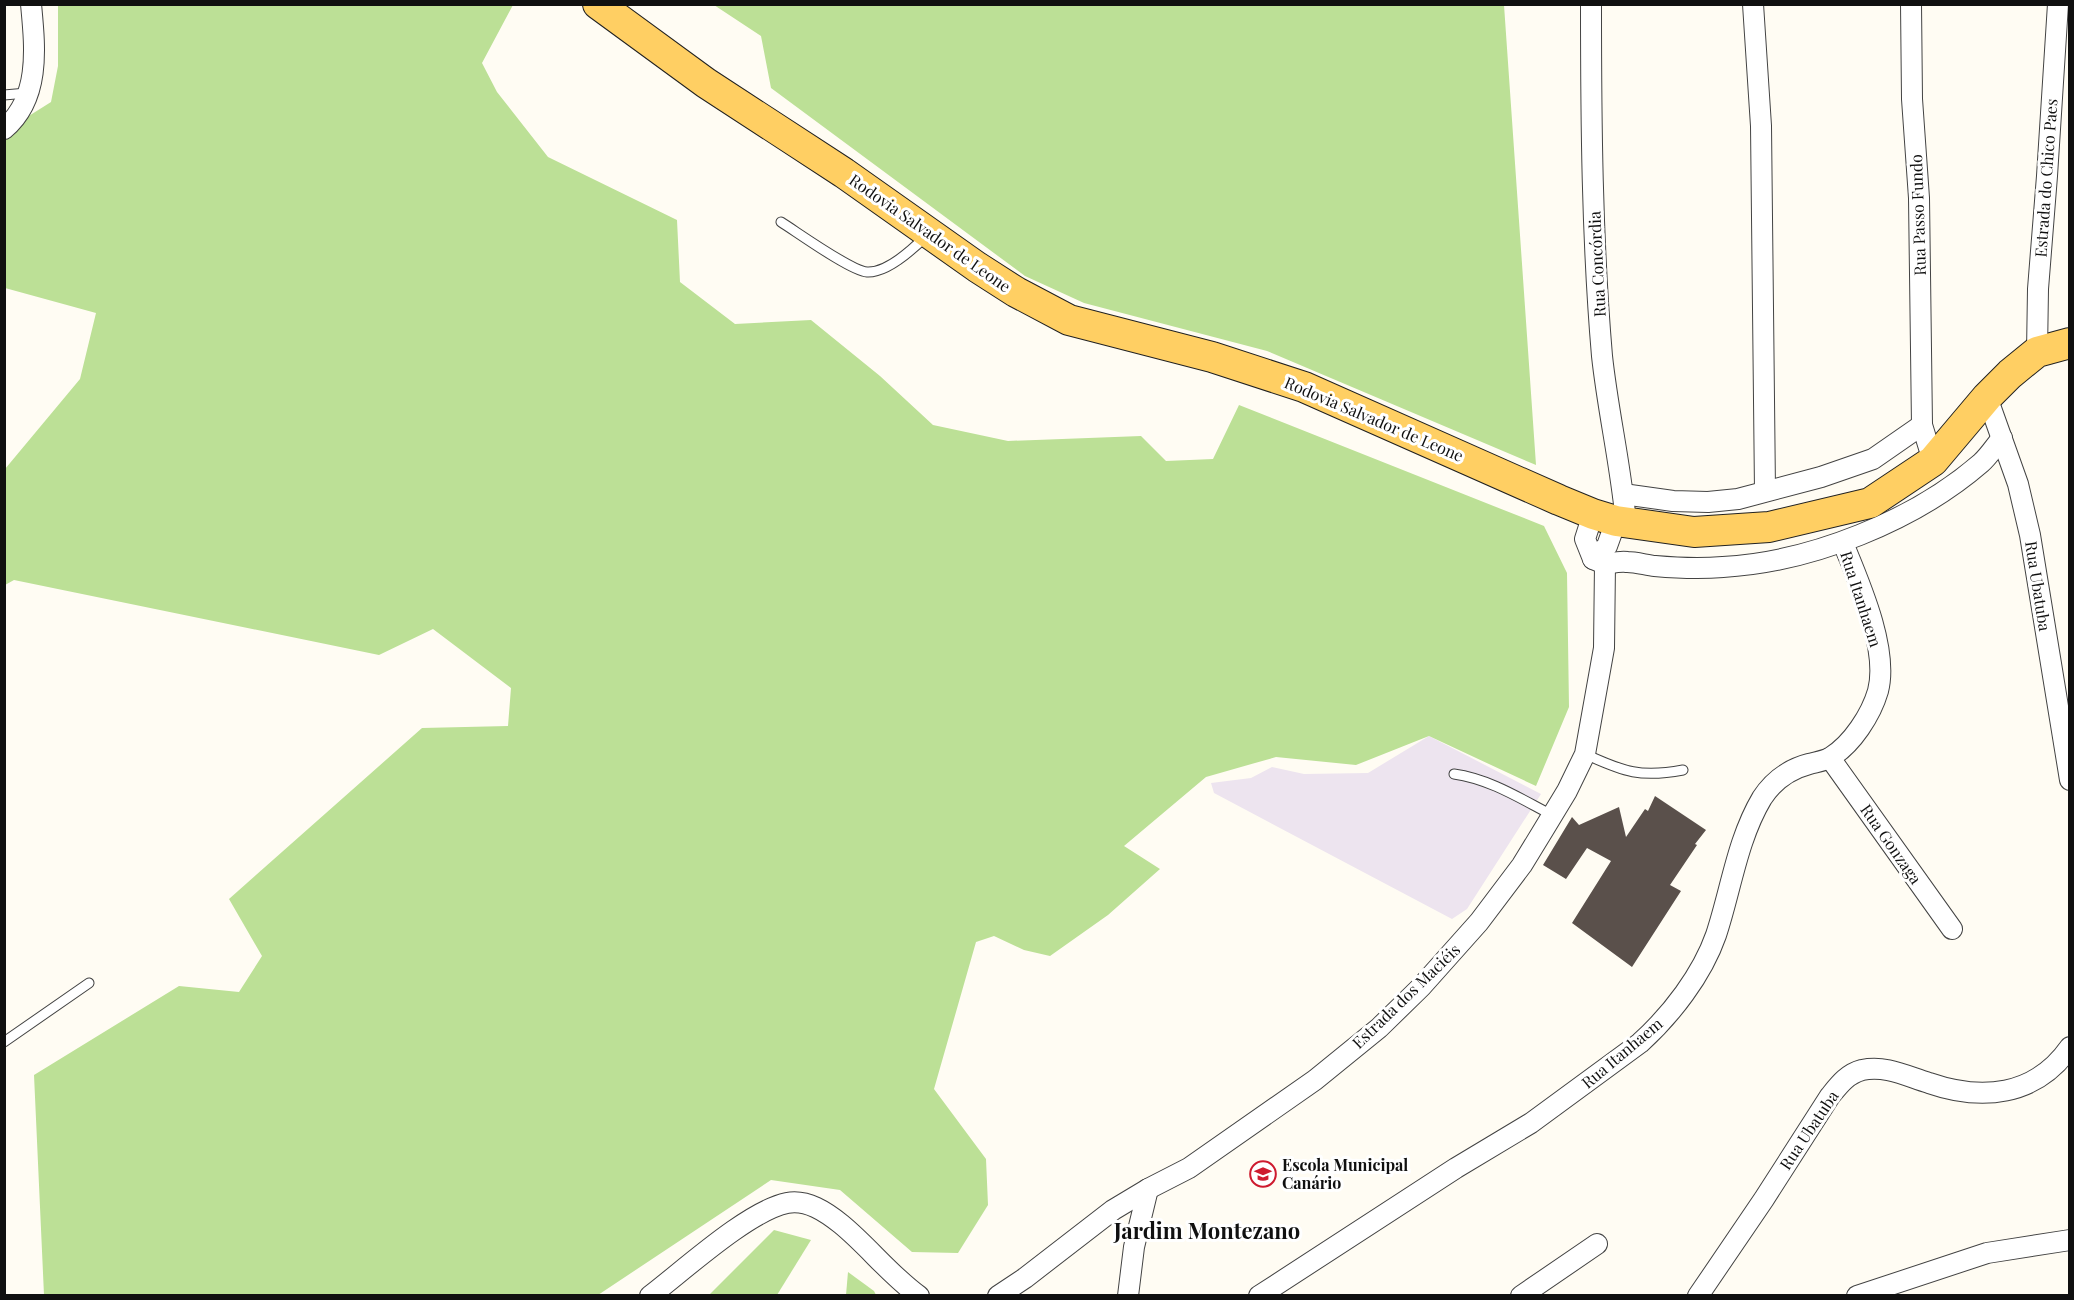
<svg xmlns="http://www.w3.org/2000/svg" width="2074" height="1300" viewBox="0 0 2074 1300" font-family="'Playfair Display',serif">
<rect width="100%" height="100%" fill="#fffcf3"/>
<polygon fill="#ede4ef" points="1429,736 1541,794 1467,909 1452,919 1214,793 1211,783 1251,778 1272,767 1304,774 1368,773"/>
<g fill="#bce096">
<polygon points="58,5 513,5 482,63 497,92 548,157 677,220 680,282 735,324 811,320 880,376 933,425 1008,441 1141,436 1166,461 1213,459 1239,405 1544,526 1567,573 1569,707 1536,786 1429,736 1356,765 1276,757 1206,777 1124,846 1160,869 1108,915 1050,956 1024,950 994,936 976,942 934,1089 986,1159 988,1205 958,1253 912,1252 840,1190 771,1180 598,1295 44,1295 34,1075 179,986 239,992 262,956 229,899 422,728 508,726 511,688 433,629 379,655 14,580 5,585 5,469 80,379 96,313 5,288 5,131 51,102 58,66"/>
<polygon points="714,5 1504,5 1536,465 1267,351 1084,303 1025,276 771,88 761,36"/>
<polygon points="774,1230 811,1240 777,1295 709,1295"/>
<polygon points="848,1272 874,1291 876,1295 846,1295"/>
</g>
<polygon fill="#5a504b" points="1655,796 1706,830 1695,844 1697,845 1670,885 1681,891 1632,967 1572,923 1611,861 1587,848 1566,879 1543,865 1572,817 1579,825 1619,807 1626,837 1645,809 1648,811"/>
<g fill="none" stroke-linecap="round" stroke-linejoin="round">
<g stroke="#434343" stroke-width="11">
<g id="lane">
<polyline points="4,95 27,93"/>
<path d="M 781,222 C 797,232 851,271 867,272 C 887,273 913,249 926,236"/>
<path d="M 1585,754 C 1624,772 1641,778 1683,770"/>
<path d="M 1454,774 C 1490,779 1521,799 1552,815"/>
<polyline points="4,1042 89,983"/>
</g>
</g>
<g stroke="#434343" stroke-width="22">
<g id="street">
<path d="M 1591,4 C 1591,121 1592,239 1602,356 C 1608,412 1621,466 1626,523"/>
<polyline points="1753,4 1761,126 1765,491"/>
<polyline points="1911,4 1912,99 1919,198 1922,425 1933,461"/>
<path d="M 4,129 C 41,98 35,47 31,4"/>
<polyline points="2037,352 2038,289 2047,176 2058,4"/>
<polyline points="1987,397 2018,484 2030,535 2070,780"/>
<polyline points="1623,494 1673,501 1708,502 1738,499 1821,477 1873,459 1922,425"/>
<polyline points="1593,559 1607,546 1616,521"/>
<path d="M 1605,564 C 1612,563 1620,561 1627,562 C 1636,562 1646,565 1655,566 C 1677,568 1700,569 1723,567 C 1811,562 1914,521 1981,463 C 1989,456 1995,446 2002,438"/>
<polyline points="1830,758 1952,929"/>
<path d="M 650,1296 C 683,1271 748,1211 787,1203 C 807,1199 826,1212 841,1224 C 868,1246 890,1275 919,1296"/>
<polyline points="998,1296 1025,1278 1113,1210 1148,1189 1189,1168 1315,1080 1379,1028 1421,987 1479,922 1522,865 1544,829 1567,791 1585,754 1604,648 1605,564 1593,559 1585,539 1593,514"/>
<polyline points="1128,1296 1134,1247 1148,1189"/>
<path d="M 1259,1296 L 1456,1168 L 1531,1123 L 1640,1043 C 1671,1015 1702,975 1716,935 C 1731,890 1737,840 1762,798 C 1773,781 1790,769 1809,764 C 1816,762 1825,761 1831,757 C 1852,744 1871,715 1878,691 C 1889,649 1859,582 1843,543"/>
<polyline points="1521,1296 1597,1244"/>
<path d="M 1698,1296 L 1764,1199 L 1830,1096 C 1839,1085 1847,1074 1862,1070 C 1886,1065 1906,1076 1929,1083 C 1981,1101 2035,1097 2070,1047"/>
<polyline points="1857,1296 1987,1253 2070,1240"/>
</g>
</g>
<g stroke="#212121" stroke-width="32">
<polyline id="primary" points="598,4 706,83 844,173 977,267 1016,292 1069,320 1212,357 1304,387 1559,500 1593,514 1616,521 1694,532 1769,527 1870,503 1933,461 1987,397 2010,374 2037,352 2070,343"/>
</g>
<use href="#lane" stroke="#fff" stroke-width="9"/>
<use href="#street" stroke="#fff" stroke-width="20"/>
<use href="#primary" stroke="#ffcf63" stroke-width="30"/>
</g>
<defs>
<g id="school-ring" transform="scale(1.35)"><circle r="9.5" fill="#fff" stroke="#ce1b2f" stroke-width="1.5"/><path d="M0-5L7-2L0 1L-7-2ZM-4 1L0 2.5L4 1V4Q0 6-4 4Z" fill="#ce1b2f"/></g>
</defs>
<g fill-rule="evenodd">
<use href="#school-ring" x="1263" y="1174"/>
</g>
<g text-anchor="middle" stroke-width="6" stroke-linejoin="round" paint-order="stroke">
<g font-size="16" fill="#101010" stroke="#fff">
<text transform="translate(2046 178) rotate(-86)" y="6">Estrada do Chico Paes</text>
<text transform="translate(1918 215) rotate(-92)" y="6">Rua Passo Fundo</text>
<text transform="translate(930 233) rotate(35)" y="6">Rodovia Salvador de Leone</text>
<text transform="translate(1597 264) rotate(-93)" y="6">Rua Concórdia</text>
<text transform="translate(1374 419) rotate(23)" y="6">Rodovia Salvador de Leone</text>
<text transform="translate(2038 586) rotate(81)" y="6">Rua Ubatuba</text>
<text transform="translate(1861 599) rotate(72)" y="6">Rua Itanhaem</text>
<text transform="translate(1891 844) rotate(55)" y="6">Rua Gonzaga</text>
<text transform="translate(1406 996) rotate(-44)" y="6">Estrada dos Maciéis</text>
<text transform="translate(1622 1053) rotate(-40)" y="6">Rua Itanhaem</text>
<text transform="translate(1809 1130) rotate(-56)" y="6">Rua Ubatuba</text>
</g>
<g font-size="16" font-weight="bold" fill="#101010" stroke="#fff" text-anchor="start">
<text x="1282" y="1171">Escola Municipal<tspan x="1282" dy="18">Canário</tspan></text>
</g>
<g font-size="22" font-weight="bold" fill="#101010" stroke="#fff">
<text x="1207" y="1239">Jardim Montezano</text>
</g>
</g>
<rect width="2074" height="1300" fill="none" stroke="#101010" stroke-width="12"/>
</svg>
